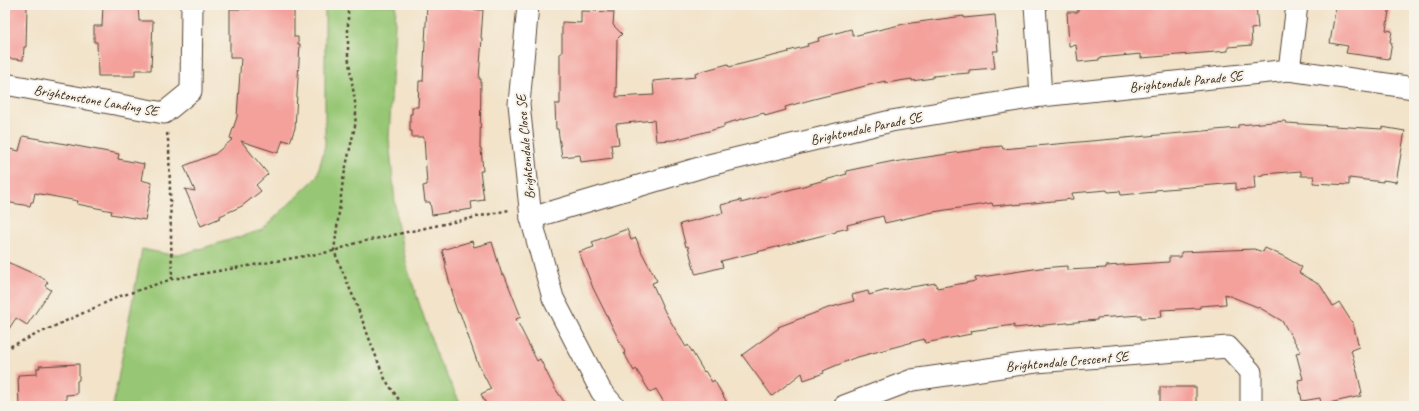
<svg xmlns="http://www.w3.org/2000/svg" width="1419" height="411" viewBox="0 0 1419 411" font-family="Caveat,sans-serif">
<rect width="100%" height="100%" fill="#f7f3e8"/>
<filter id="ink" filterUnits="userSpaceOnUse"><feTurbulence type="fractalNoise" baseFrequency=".025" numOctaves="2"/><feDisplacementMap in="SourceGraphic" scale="8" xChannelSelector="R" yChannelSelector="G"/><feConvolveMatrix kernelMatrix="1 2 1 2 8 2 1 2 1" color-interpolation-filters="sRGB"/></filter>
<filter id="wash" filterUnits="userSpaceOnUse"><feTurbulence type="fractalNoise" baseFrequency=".012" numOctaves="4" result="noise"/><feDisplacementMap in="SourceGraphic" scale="16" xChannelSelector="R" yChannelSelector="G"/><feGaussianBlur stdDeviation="0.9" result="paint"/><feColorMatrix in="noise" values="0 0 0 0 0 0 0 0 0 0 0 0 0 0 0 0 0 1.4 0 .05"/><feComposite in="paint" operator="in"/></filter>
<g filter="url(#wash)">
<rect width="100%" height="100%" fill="#f2e3c9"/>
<polygon fill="#97c775" stroke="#69784a" points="325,5 396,5 389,139 397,223 408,270 438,359 462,406 113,406 142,249 167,254 183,254 262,230 317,177 325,145"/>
<g id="blocks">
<g fill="#f4a09b">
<polygon points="5,5 27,5 26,47 24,47 23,60 5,58"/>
<polygon points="103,5 138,5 139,21 153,21 151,70 135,70 135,76 98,76 97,42 94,42 94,26 102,26"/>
<polygon points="251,5 294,5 294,37 298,37 298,44 300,44 295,128 290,142 283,140 278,153 241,141 268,174 256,185 261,191 242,206 220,216 220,218 201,226 185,189 195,191 184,166 215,154 233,139 230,138 237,117 241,58 230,58 230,9 251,9"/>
<polygon points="427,5 462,5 461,9 483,10 481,38 482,38 479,79 481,79 480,148 481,148 483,171 480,171 484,200 471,202 472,209 432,215 430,202 425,202 423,186 427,185 424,137 412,137 412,131 410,131 410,114 412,114 412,107 418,107 419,81 423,81"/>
<polygon points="1078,5 1256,5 1258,28 1251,29 1252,45 1228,47 1228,51 1141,58 1141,54 1099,58 1099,60 1078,62 1076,45 1069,46 1067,12 1078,12"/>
<polygon points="1336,5 1390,5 1386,30 1392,31 1390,42 1392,43 1389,59 1346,53 1348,46 1330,43"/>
<polygon points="581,11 614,12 613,25 622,34 617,39 616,97 654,95 653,81 696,77 695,73 728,64 729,67 789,52 788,51 808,46 807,44 819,41 818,38 851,29 853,36 904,24 964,16 964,18 995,15 998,51 993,51 995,68 969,70 969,73 933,76 933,78 912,81 912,79 886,83 885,81 810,100 785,107 786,110 765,116 764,113 724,124 724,127 674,140 656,141 654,120 616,124 619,144 611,145 613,158 581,162 580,155 562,157 558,129 556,129 555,104 560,104 560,53 562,53 562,22 581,23"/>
<polygon points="1285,121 1286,123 1382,129 1382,127 1405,131 1396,182 1383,180 1383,182 1349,178 1349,185 1313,183 1314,176 1301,176 1301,171 1263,174 1263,175 1254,176 1255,189 1236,190 1236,183 1155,190 1155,192 1121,195 1120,191 1108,192 1107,190 1072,193 1073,199 1013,205 1013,204 993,206 992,203 933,212 885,223 883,216 847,225 848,228 836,231 836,232 721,261 723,267 696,274 695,273 688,246 686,247 680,224 723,213 721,205 741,200 741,203 847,174 846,171 894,161 894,162 981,149 981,148 1002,146 1003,149 1068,143 1238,128 1238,125"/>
<polygon points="23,136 119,154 118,159 144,164 141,180 152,183 145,220 111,214 112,211 77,204 78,201 35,193 33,202 31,202 30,206 5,202 5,148 19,151"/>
<polygon points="627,229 631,240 636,238 640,249 657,281 652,283 665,312 686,347 688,345 704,372 705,371 712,382 714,380 729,406 666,406 656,389 650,392 636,369 634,371 624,353 625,352 593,288 579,252 594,247 592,242"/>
<polygon points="472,241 474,247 492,242 502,275 504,274 521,317 516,319 537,361 540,359 554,387 567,406 487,406 481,394 491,389 478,364 460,313 458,313 453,299 454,298 445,266 446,265 442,250"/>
<polygon points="1265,248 1283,256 1302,267 1299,273 1320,285 1333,306 1339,302 1353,324 1359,347 1351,350 1357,371 1362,393 1360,393 1361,396 1324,404 1321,404 1320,398 1302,401 1298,380 1303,379 1296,353 1301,352 1282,321 1260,308 1225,294 1226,304 1200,306 1200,308 1161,310 1162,317 1141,318 1141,315 1097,318 1097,320 1014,328 1014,325 970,331 971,334 925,343 924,339 854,358 823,371 824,373 804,380 802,373 772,396 742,355 779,328 778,327 828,308 854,301 852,295 868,291 869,295 887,290 887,291 936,283 937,288 976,281 975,278 1040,268 1067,266 1067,270 1106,268 1106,266 1169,262 1169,257 1181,257 1181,252 1254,249 1263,252"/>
<polygon points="5,261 41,277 48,282 45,286 51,290 27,325 16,318 5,335"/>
<polygon points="79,364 79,380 77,381 77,394 66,395 66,406 19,406 18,375 37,374 37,368 40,368 39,366"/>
<rect x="1160" y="387" width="36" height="19"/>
</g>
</g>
</g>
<g filter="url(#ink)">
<use href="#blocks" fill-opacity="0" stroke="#564638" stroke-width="1"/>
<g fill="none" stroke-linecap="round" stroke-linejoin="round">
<g stroke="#564638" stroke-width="23">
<g id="minor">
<polyline points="528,5 519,104 531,218 553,298 601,391 614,406"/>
<polyline points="1035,5 1041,96"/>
<polyline points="1289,70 1297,5"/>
<polyline points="5,84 164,113 191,91 192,5"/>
<polyline points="531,218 709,165 891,121 1041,96 1289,70 1414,88"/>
<polyline points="844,406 912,380 1036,362 1228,347 1251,372 1251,406"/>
</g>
</g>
<g stroke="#564638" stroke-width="2.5" stroke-dasharray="3 3" stroke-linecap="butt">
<polyline points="348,5 348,55 355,102 356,113 355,126 343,180 334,251 355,301 380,367 385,379 403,406"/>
<polyline points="167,133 169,147 172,279"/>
<polyline points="5,349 118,297 172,279 334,251 356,243 509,210"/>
</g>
<use href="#minor" stroke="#fff" stroke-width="21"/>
</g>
</g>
<g text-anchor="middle" stroke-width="4" stroke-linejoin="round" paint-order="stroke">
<g font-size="14" fill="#3b2a1e" stroke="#f7f3e8">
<text transform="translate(1186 81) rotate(-6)" y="5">Brightondale Parade SE</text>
<text transform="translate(96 100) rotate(10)" y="5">Brightonstone Landing SE</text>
<text transform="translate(866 128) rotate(-12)" y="5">Brightondale Parade SE</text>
<text transform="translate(525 147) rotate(-95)" y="5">Brightondale Close SE</text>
<text transform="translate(1067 361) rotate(-5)" y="5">Brightondale Crescent SE</text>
</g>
</g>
<rect width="1419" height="411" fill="none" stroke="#f7f3e8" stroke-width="20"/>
</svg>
